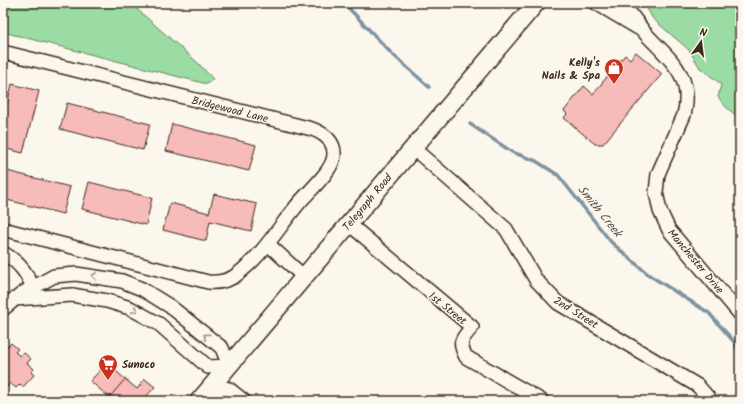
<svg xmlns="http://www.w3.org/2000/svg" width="743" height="404" viewBox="0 0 743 404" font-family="Kalam,sans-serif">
<rect width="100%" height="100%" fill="#fbf7ec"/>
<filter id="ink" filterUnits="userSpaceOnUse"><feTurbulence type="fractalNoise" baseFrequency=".025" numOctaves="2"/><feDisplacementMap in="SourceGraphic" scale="8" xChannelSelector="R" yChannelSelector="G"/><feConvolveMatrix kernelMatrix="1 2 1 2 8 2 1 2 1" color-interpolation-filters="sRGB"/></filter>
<g filter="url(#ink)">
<g fill="#9bdba4" stroke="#6b8261">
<polygon points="3,3 130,3 198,63 213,79 207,84 3,32"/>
<polygon points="644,3 740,3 740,119 726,107 718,97 721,84 700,68 689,50 653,19"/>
</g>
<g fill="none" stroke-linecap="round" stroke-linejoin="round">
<g stroke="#7e92a0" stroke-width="3.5">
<polyline points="344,3 391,53 429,87"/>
<polyline points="470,124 512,152 536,161 558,175 611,242 649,275 709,313 735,343 740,355"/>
</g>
</g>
<g fill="#f7bbb9" stroke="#3b2a1e">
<polygon points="636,52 662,74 603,144 595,144 564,118 567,114 564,111 584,86 593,94 625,55 630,59"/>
<polygon points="12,84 39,91 23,153 3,148 3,120"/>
<polygon points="67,103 150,124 143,150 60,129"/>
<polygon points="172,124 256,145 249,171 166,151"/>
<polygon points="7,171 70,187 63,214 3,199 3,186"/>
<polygon points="89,182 152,198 146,225 82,209"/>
<polygon points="214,194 257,204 251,231 210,221 206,241 163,230 170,203 209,213"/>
<polygon points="3,342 8,346 11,343 18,349 15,352 20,356 23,352 31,359 27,363 34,369 31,372 34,375 23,387 20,384 16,388 10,383 7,387 3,383"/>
<polygon points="107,363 126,380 110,398 90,381"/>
<polygon points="125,379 137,389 145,379 155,387 142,401 112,401 109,398"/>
<polygon points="3,396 9,401 3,401"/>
</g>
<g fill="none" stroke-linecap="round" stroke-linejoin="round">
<g stroke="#3b2a1e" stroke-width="16">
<g id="minor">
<polyline points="596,3 638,28"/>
<path d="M 622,3 C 630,12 637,23 645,33 C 669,59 694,75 684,115 L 658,174 L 656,192 L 660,211 L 669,230 L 740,314"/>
<path d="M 3,52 L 312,129 C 323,133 335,141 334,155 C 333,172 305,194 295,208 C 277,230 262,255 239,273 C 230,281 220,283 208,282 L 3,229"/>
<polyline points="413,148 506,229 536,280 558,303 698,386 711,401"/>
<path d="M 349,224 L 472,327 C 461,340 458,342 466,357 L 542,401"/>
<polyline points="268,244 304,277"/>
<path d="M 3,253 C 21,263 28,275 36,294"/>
<polyline points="3,309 23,293 54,276 76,274 122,281 142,289 171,307 222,348 229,366 208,367 159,324 130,308 107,301 72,295 14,299"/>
<polyline points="211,386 229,389 244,401"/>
<polyline points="211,386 217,401"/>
</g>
</g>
<g stroke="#3b2a1e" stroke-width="20">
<polyline id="major" points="199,401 536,3"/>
</g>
<use href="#minor" stroke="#fbf7ec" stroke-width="13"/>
<use href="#major" stroke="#fbf7ec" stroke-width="17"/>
</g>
<defs><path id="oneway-chevron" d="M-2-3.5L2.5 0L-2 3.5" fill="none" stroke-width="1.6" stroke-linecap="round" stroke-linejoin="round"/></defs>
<g stroke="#9b9085">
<use href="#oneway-chevron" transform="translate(94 276) rotate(-174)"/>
<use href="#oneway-chevron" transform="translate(135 310) rotate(24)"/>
<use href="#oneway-chevron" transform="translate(206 336) rotate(-143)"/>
</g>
</g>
<defs>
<g id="shop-pin" transform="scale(1)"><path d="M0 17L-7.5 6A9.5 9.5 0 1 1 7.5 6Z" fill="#c8321e" stroke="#fbf7ec"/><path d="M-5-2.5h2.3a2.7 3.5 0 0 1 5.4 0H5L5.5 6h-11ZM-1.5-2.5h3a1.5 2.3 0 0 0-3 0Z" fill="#fff"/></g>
<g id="supermarket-pin" transform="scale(1)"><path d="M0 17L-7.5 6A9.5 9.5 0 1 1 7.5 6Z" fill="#c8321e" stroke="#fbf7ec"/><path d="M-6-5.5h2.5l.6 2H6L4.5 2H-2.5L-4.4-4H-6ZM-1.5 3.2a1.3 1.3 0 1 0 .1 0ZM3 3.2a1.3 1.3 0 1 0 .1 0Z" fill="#fff"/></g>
</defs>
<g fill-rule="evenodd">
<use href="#shop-pin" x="614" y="68"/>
<use href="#supermarket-pin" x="108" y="364"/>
</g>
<g text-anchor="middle" stroke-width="3" stroke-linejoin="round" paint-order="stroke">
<g font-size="11" font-weight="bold" fill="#3b2a1e" stroke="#fbf7ec" text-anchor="end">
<text x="600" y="66">Kelly's<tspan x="600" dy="13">Nails &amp; Spa</tspan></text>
<text x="122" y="368" text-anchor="start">Sunoco</text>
</g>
<g font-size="11" fill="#3b2a1e" stroke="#fbf7ec">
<text transform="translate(230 109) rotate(14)" y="4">Bridgewood Lane</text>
<text transform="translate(367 202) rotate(-50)" y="4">Telegraph Road</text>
<text transform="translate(696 261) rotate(50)" y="4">Manchester Drive</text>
<text transform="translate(448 308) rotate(39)" y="4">1st Street</text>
<text transform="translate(576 312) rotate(32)" y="4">2nd Street</text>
</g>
<g font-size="12" font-style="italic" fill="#575554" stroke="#fbf7ec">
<text transform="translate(600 211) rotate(51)" y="4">Smith Creek</text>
</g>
</g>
<rect width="743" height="404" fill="none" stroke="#fbf7ec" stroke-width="16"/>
<rect x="8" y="8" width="727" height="388" fill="none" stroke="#3b2a1e" stroke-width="1.5" filter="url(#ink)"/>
<g transform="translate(701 42) rotate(14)" stroke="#fbf7ec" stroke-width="3" paint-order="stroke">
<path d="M0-3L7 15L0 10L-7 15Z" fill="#3b2a1e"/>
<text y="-6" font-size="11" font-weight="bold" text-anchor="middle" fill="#3b2a1e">N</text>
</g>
</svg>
